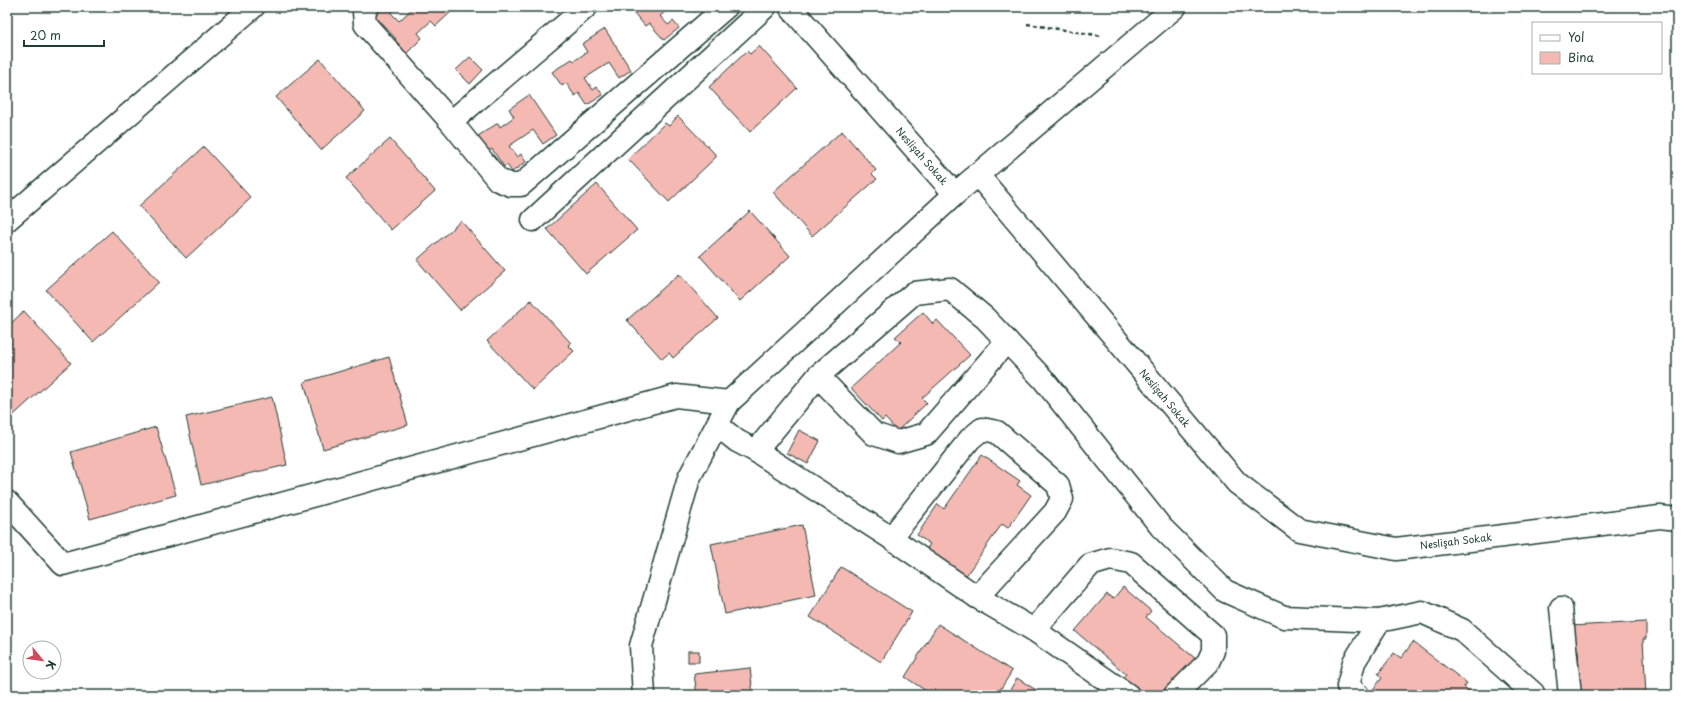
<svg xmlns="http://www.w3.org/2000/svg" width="1684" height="702" viewBox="0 0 1684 702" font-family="'Playpen Sans',sans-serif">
<rect width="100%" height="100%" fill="#fff"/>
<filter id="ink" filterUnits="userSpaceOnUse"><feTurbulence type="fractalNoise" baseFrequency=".025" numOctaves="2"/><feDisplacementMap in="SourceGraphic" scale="8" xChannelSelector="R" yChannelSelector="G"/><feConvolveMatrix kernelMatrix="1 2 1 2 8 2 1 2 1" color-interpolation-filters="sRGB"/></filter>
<g filter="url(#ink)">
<g fill="#f5b9b4" stroke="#1f3d34">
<polygon points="383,7 392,7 394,10 391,13 399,21 414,7 453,7 454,9 436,26 431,21 418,33 422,38 403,57 391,44 396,39 374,15"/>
<polygon points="629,7 671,7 660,16 668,25 673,21 679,28 664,40 649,23 645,26"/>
<polygon points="691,7 701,7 695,12"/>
<polygon points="605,29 631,70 619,78 609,63 585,78 593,90 597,87 603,95 587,105 579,93 575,96 566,83 562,86 552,72 572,59 574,61 587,52 582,44"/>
<polygon points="759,46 797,88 750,132 709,87 747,51 750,54"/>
<polygon points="470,57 483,70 470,84 456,70"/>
<polygon points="320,59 365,111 321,150 276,97"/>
<polygon points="529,95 556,135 543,144 533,130 509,146 517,157 521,154 526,162 512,172 507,165 504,167 492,149 485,153 475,138 498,123 500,127 514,117 509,109"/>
<polygon points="678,116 717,156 669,202 628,159 665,123 669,126"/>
<polygon points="842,131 876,170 872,174 877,179 812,236 773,192"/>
<polygon points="390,139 435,191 391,230 346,178"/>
<polygon points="204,147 251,198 186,258 139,206"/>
<polygon points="597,184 637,230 586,274 547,229"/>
<polygon points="750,211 790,256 740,301 700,256"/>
<polygon points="461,221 505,271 460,310 417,260"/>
<polygon points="112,231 159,282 93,342 46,290"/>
<polygon points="679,274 718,318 673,358 669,353 662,359 627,320"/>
<polygon points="531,300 571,343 568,345 574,351 533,390 487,341"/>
<polygon points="24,311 71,363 7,421 7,327"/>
<polygon points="923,312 933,324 937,320 970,355 922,398 927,403 897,431 885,418 882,421 851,388 901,342 895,337"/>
<polygon points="389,357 408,425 323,449 304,382"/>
<polygon points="272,397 287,465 201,485 186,417"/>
<polygon points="156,427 176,495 90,519 71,452"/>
<polygon points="799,430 820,441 808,464 787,453"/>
<polygon points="982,455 1020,481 1017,485 1031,495 1008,528 1002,524 965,577 926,550 930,544 917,535 938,504 944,509"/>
<polygon points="802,525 816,595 725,614 711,544"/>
<polygon points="841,567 912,612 881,662 810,617"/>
<polygon points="1123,587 1151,611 1146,617 1196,659 1166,695 1161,691 1157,695 1139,695 1121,679 1126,674 1075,631 1107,594 1113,599"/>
<polygon points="1646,622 1646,639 1643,639 1646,695 1580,695 1578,650 1571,650 1570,626"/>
<polygon points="938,624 1012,671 997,695 932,695 905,677"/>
<polygon points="1413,642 1467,683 1464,687 1475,695 1373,695 1370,693 1382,678 1378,674 1394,653 1401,658"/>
<rect x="688" y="651" width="11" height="11"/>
<polygon points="750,668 753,695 697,695 694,674"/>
<polygon points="1017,678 1044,695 1007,695"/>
</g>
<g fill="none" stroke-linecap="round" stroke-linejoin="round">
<g stroke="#1f3d34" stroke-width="25">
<g id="minor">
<polyline points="367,7 364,12 365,24 451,122 586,7"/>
<polyline points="790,7 955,194 1175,7"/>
<polyline points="451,122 498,180 511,185 521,185 726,7"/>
<polyline points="977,174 1237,483 1299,530 1396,549 1660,517 1677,519"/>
<polyline points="7,220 253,7"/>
<polyline points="533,220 765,7"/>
<polyline points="818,376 874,434 898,442 926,434 1007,341"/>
<polyline points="717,425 737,441 756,451 891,538 977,597 1034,630 1128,695"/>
<polyline points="756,451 818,376 914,293 950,289 985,318 1043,379 1161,527 1225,591 1284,617 1379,621 1422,612 1462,630 1533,693 1531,695"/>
<polyline points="7,502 63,564 676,396 729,402"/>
<polyline points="891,538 970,439 982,429 997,432 1058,485 1062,499 1055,512 977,597"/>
<polyline points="1561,608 1570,695"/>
<polyline points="1034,630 1090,565 1110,559 1131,563 1213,635 1213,651 1208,662 1175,695"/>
<polyline points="644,695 641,646 689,478 729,402 955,194"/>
<polyline points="1358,695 1348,686 1354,662 1379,621"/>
</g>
</g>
<polyline stroke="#1f3d34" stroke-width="2.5" stroke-dasharray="4 3" stroke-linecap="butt" points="1027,24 1102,36"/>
<use href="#minor" stroke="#fff" stroke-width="22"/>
</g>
</g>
<g text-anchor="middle" stroke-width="3.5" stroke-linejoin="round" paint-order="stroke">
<g font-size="10" fill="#1f3d34" stroke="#fff">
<text transform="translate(922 156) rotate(49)" y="4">Neslişah Sokak</text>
<text transform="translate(1165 398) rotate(50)" y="4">Neslişah Sokak</text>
<text transform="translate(1456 541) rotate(-7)" y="4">Neslişah Sokak</text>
</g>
</g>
<rect width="1684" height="702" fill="none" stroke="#fff" stroke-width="24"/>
<rect x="12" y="12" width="1660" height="678" fill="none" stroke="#1f3d34" stroke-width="1.5" filter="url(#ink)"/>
<rect x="1532" y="22" width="130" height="52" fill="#ffffff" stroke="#a5b1ae"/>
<rect x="1540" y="35" width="20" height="6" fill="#ffffff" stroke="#a5b1ae"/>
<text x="1568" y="42" font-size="12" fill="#1f3d34">Yol</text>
<rect x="1540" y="52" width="20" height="12" fill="#f5b9b4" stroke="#a5b1ae"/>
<text x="1568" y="62" font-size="12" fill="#1f3d34">Bina</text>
<g transform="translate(42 660) rotate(119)"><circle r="19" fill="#ffffff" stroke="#a5b1ae"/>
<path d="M0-3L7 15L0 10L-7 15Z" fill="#d1495b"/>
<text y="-6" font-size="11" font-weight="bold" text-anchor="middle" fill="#1f3d34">K</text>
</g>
<path d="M24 40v6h80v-6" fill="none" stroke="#1f3d34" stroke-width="2"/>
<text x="30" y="40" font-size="12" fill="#1f3d34" stroke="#ffffff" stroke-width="3" paint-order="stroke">20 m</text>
</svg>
